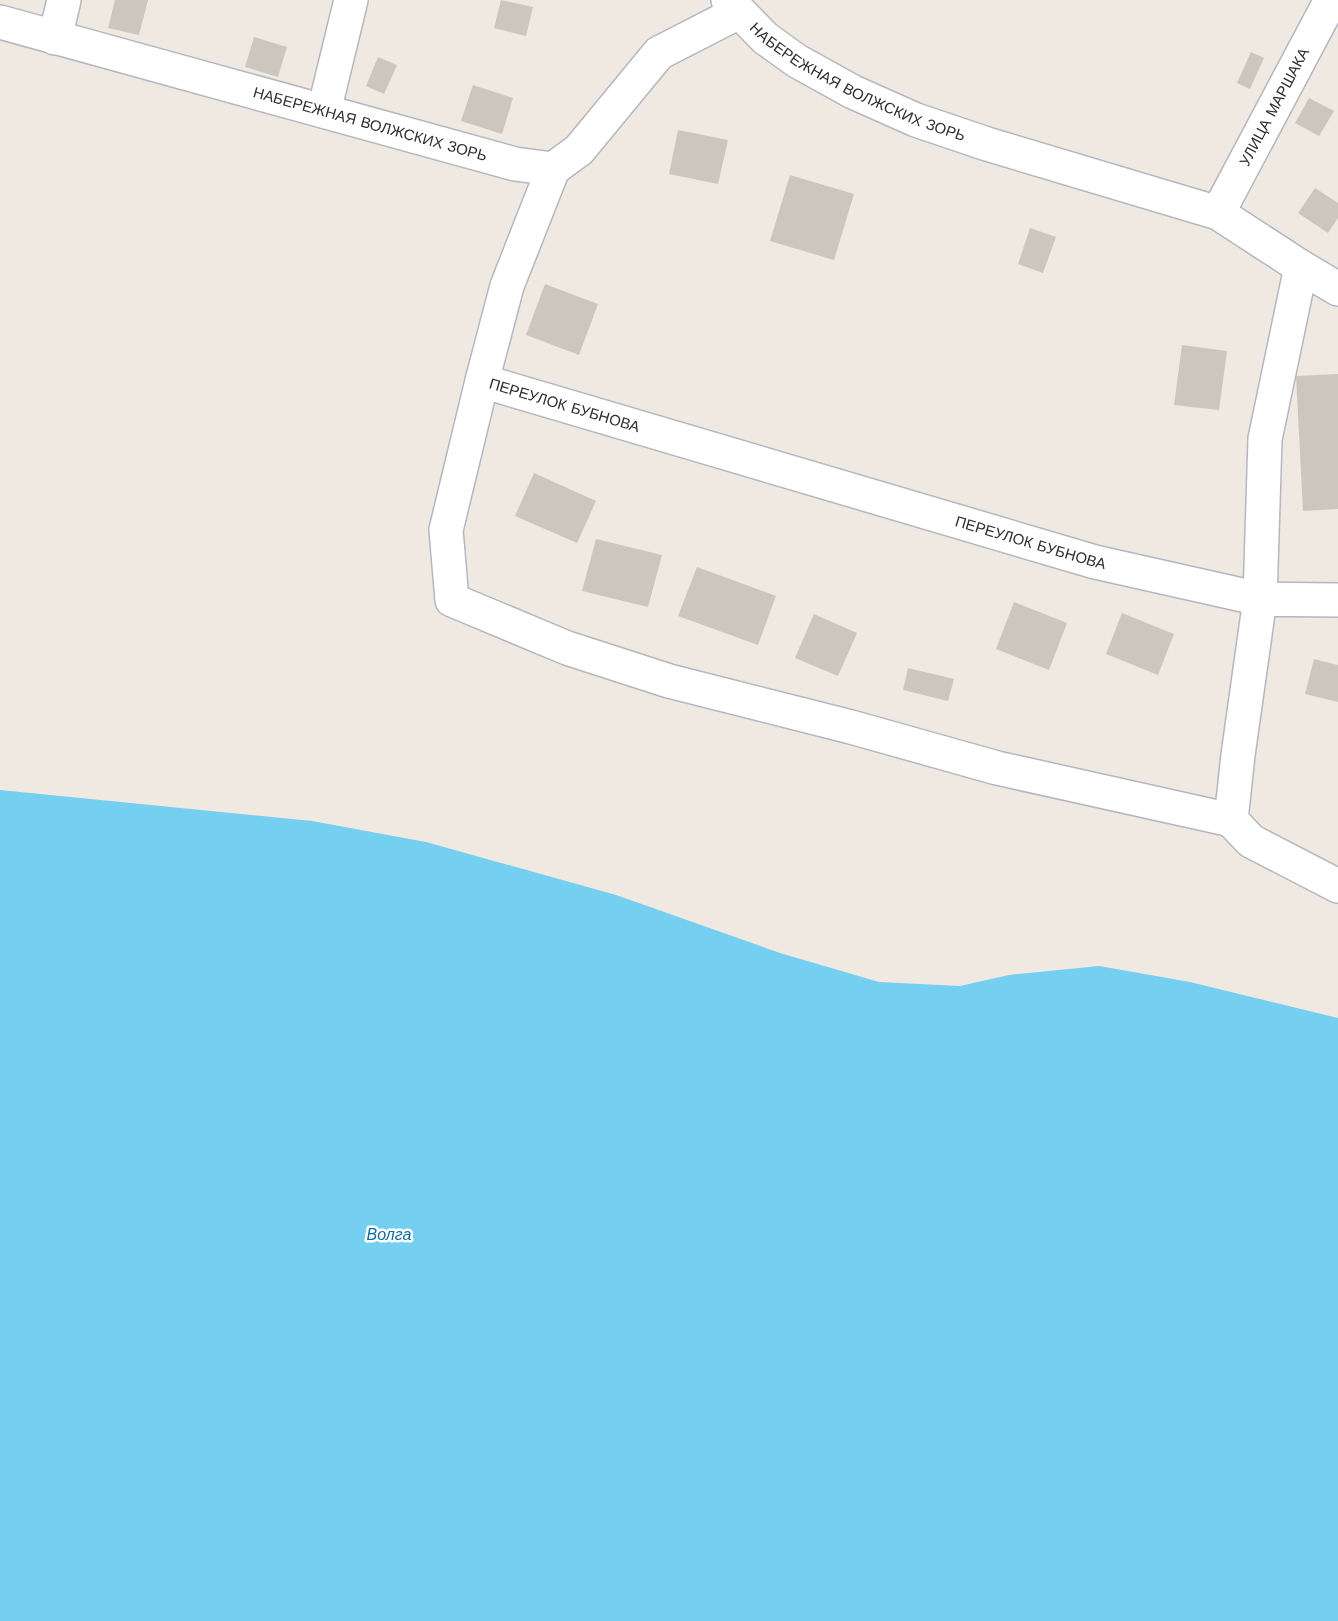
<svg xmlns="http://www.w3.org/2000/svg" width="1338" height="1621" viewBox="0 0 1338 1621" font-family="'Work Sans',sans-serif">
<rect width="100%" height="100%" fill="#efe9e1"/>
<polygon fill="#75cff0" points="0,790 312,821 426,842 616,895 780,953 879,982 960,986 1009,975 1099,966 1190,982 1338,1018 1338,1621 0,1621"/>
<g fill="#cbc7bf">
<polygon points="115,0 148,0 139,35 108,28"/>
<polygon points="501,0 533,7 526,36 494,28"/>
<polygon points="254,37 287,47 278,77 245,67"/>
<polygon points="1251,52 1264,58 1250,89 1237,83"/>
<polygon points="378,57 397,65 384,94 366,86"/>
<polygon points="473,85 513,98 502,134 461,121"/>
<polygon points="1309,98 1334,111 1319,136 1295,123"/>
<polygon points="678,130 728,140 718,184 669,174"/>
<polygon points="790,175 854,194 834,260 770,241"/>
<polygon points="1315,188 1338,203 1338,218 1328,233 1298,213"/>
<polygon points="1030,228 1056,237 1043,273 1018,264"/>
<polygon points="545,284 598,304 579,355 526,335"/>
<polygon points="1182,345 1227,351 1219,410 1174,405"/>
<polygon points="1338,374 1338,509 1303,511 1296,376"/>
<polygon points="534,473 596,501 577,543 515,516"/>
<polygon points="596,539 662,555 648,607 582,591"/>
<polygon points="697,567 776,596 758,645 678,616"/>
<polygon points="1014,602 1067,623 1049,670 996,649"/>
<polygon points="1122,613 1174,634 1158,675 1106,654"/>
<polygon points="814,614 857,633 838,676 795,658"/>
<polygon points="1314,659 1338,665 1338,702 1305,694"/>
<polygon points="908,668 954,679 948,701 903,690"/>
</g>
<g fill="none" stroke-linecap="round" stroke-linejoin="round">
<g stroke="#b4b7c1" stroke-width="36">
<g id="minor">
<path id="s1" d="M 728,0 L 765,38 L 797,61 L 853,92 L 916,120 L 987,144 L 1218,213 L 1301,267 L 1338,289"/>
<path id="s2" d="M 0,22 L 515,164 L 553,169 L 579,150 L 659,53 L 739,12"/>
<polyline points="55,38 64,0"/>
<polyline points="324,111 351,0"/>
<polyline points="553,169 507,286 482,381 446,530 452,600 567,648 669,681 851,727 997,768 1231,820"/>
<path id="s3" d="M 1218,213 L 1331,0"/>
<path id="s4" d="M 482,381 L 1095,562 L 1260,599 L 1265,439 L 1301,267"/>
<polyline points="1338,600 1260,599 1238,755 1231,820 1251,841 1338,886"/>
</g>
</g>
<use href="#minor" stroke="#fff" stroke-width="33"/>
</g>
<g text-anchor="middle" stroke-width="5" stroke-linejoin="round" paint-order="stroke">
<g font-size="15" fill="#2e2e2e" stroke="#fff">
<text dy="5" stroke="none"><textPath href="#s1" startOffset="156">НАБЕРЕЖНАЯ ВОЛЖСКИХ ЗОРЬ</textPath></text>
<text dy="5" stroke="none"><textPath href="#s3" startOffset="120">УЛИЦА МАРШАКА</textPath></text>
<text dy="5" stroke="none"><textPath href="#s2" startOffset="384">НАБЕРЕЖНАЯ ВОЛЖСКИХ ЗОРЬ</textPath></text>
<text dy="5" stroke="none"><textPath href="#s4" startOffset="86">ПЕРЕУЛОК БУБНОВА</textPath></text>
<text dy="5" stroke="none"><textPath href="#s4" startOffset="572">ПЕРЕУЛОК БУБНОВА</textPath></text>
</g>
<g font-size="16" font-style="italic" fill="#0d6fa3" stroke="#fff">
<text x="389" y="1240">Волга</text>
</g>
</g>
</svg>
